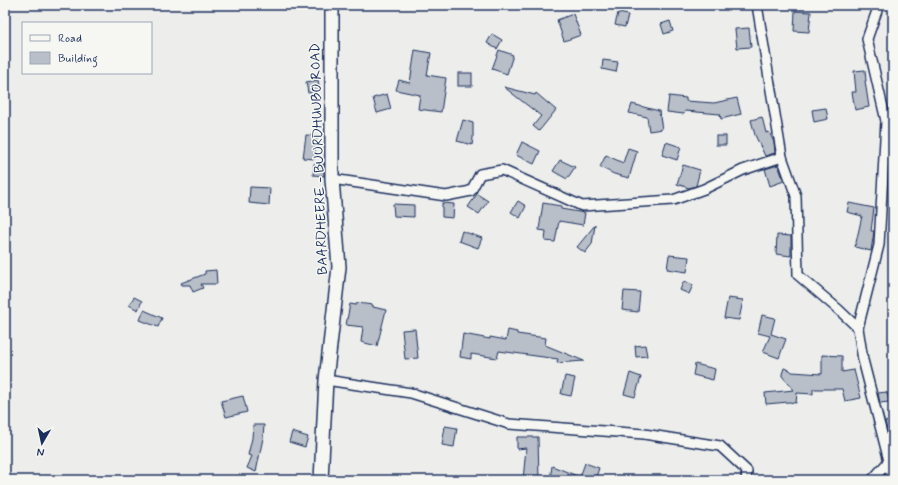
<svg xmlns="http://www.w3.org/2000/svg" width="898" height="485" viewBox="0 0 898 485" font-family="Mynerve,sans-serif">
<rect width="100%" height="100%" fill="#edeeec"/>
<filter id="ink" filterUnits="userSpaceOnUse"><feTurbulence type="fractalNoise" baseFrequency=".025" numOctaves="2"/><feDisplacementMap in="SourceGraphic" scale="8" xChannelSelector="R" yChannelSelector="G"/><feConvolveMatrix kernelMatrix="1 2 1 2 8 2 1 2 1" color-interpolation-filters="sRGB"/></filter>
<g filter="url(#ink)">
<g fill="#b9bfc8" stroke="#1b2f5e">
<polygon points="795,11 811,12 809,32 794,31"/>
<polygon points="618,13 628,15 625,27 615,25"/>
<polygon points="573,14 581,35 564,41 557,20"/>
<polygon points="670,21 673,31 664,34 661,24"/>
<polygon points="749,28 751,47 737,48 735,29"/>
<polygon points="492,34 502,40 497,49 487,43"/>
<polygon points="415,50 431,53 427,75 446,78 441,112 418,109 420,95 396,90 399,80 410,83"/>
<polygon points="499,50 513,55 507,74 492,69"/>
<polygon points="603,60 618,62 616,72 602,69"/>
<polygon points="865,70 866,81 865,81 869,107 855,110 852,92 856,92 854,71"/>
<rect x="458" y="73" width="14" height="13"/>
<polygon points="318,80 320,91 308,93 306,82"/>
<polygon points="504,87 535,95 536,93 556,110 539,131 533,126 541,116"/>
<polygon points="387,94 391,109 377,113 373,98"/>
<polygon points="669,96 686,98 686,101 714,103 737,98 741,114 721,119 720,114 685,111 684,114 667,112"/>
<polygon points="632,104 659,111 662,129 649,131 647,117 629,113"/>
<polygon points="826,108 828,119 814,122 812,110"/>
<polygon points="762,117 766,133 769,132 774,142 775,153 765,156 755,135 751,120"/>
<polygon points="463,120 473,123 473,138 472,145 457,141"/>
<polygon points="306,135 317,136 314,159 303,158"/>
<rect x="716" y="136" width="10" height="9"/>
<polygon points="522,142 540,151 534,164 516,155"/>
<polygon points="666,142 681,147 677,160 662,155"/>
<polygon points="628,148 637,151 629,178 614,174 600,167 606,155 623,163"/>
<polygon points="560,160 575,167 567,179 553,171"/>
<polygon points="314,164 324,164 324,176 313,175"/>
<polygon points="683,165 700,170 696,186 689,188 677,184"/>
<polygon points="778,165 784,181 770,186 765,169"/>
<polygon points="250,187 270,188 269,205 249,203"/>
<polygon points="477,194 488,201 479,214 468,207"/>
<polygon points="518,201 526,206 520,218 511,212"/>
<polygon points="442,203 454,204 453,218 442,217"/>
<polygon points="543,203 561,206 561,209 585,213 583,225 559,221 555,242 545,241 546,231 539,230"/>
<polygon points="849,203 874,208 871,231 874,231 871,251 855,247 862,216 847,212"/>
<polygon points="393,204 414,205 414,217 394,216"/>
<polygon points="595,225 592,244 585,253 577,247"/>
<polygon points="462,231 482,238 478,248 459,241"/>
<polygon points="777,235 791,236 791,256 776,254"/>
<polygon points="669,255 689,257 687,272 667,269"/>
<polygon points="216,270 217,284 201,284 203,288 193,292 190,285 182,285 181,283 205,274 205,271"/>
<polygon points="684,281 693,285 689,294 680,290"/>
<polygon points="624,291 640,292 638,312 622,310"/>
<polygon points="134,297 142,301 138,310 129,305"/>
<polygon points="728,298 743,300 739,320 724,318"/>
<polygon points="357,303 373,305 373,307 386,310 377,346 361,342 363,327 346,325 350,304 356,305"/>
<polygon points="144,310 162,318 158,327 140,320"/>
<polygon points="762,315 775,318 771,334 786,339 779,358 763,352 770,336 758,333"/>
<polygon points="415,329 418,358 405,359 402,330"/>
<polygon points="508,330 517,332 517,334 546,338 545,345 584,361 557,363 558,359 499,351 497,358 471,354 471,359 460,357 463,334 490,339 490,337 506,340"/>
<polygon points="645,345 647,356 636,357 635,346"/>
<polygon points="822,355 842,356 842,372 854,370 861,398 845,401 842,389 813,389 813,394 797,393 796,403 789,402 766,404 765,393 794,390 782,376 782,374 784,368 790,370 792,372 822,374"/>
<polygon points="695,364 715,369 713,380 693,375"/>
<polygon points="630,373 641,377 635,397 624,394"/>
<polygon points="565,376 575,378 571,396 561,394"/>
<polygon points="887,392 889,402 880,403 878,393"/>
<polygon points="243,396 247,412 226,417 221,401"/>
<polygon points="893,420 893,447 892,447 885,422"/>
<polygon points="253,425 264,425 263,438 256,472 247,468 252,456 248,455 252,438"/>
<polygon points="445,426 457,428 454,447 442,445"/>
<polygon points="292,432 308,437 305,447 289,442"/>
<polygon points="517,437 538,437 539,480 523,480 526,448 517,449"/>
<polygon points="585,463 599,468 595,480 550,480 552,466 580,477"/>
</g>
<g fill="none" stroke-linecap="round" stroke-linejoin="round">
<g stroke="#1b2f5e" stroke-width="12">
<g id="street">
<polyline points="757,5 782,157 796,196 798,275 839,310 858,328 863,360 889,461 892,480"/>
<polyline points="879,5 867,39 886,121 893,126"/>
<polyline points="332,179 446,196 471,191 480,174 502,170 582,206 673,200 704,189 743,170 782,157"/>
<polyline points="858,328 879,245 886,121"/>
<polyline points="326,380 411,393 509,424 644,434 720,446 747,471 746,480"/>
<polyline points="872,480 889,461 892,461"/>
</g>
</g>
<g stroke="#1b2f5e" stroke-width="16">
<polyline id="secondary" points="321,480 326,380 339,267 332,179 332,5"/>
</g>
<use href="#street" stroke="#f6f6f2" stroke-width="9"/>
<use href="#secondary" stroke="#f6f6f2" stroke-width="13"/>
</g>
</g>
<g text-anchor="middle" stroke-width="3" stroke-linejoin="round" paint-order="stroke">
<g font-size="14" fill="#1b2f5e" stroke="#f6f6f2">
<text transform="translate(318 159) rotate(-92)" y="5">BAARDHEERE - BUURDHUUBO ROAD</text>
</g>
</g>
<rect width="898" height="485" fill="none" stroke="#f6f6f2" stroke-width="20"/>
<rect x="10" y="10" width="878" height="465" fill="none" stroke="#1b2f5e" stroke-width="1.5" filter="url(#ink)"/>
<rect x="22" y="22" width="130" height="52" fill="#f6f6f2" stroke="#9ea6b7"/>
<rect x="30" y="35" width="20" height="6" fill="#f6f6f2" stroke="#9ea6b7"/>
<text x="58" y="42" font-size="12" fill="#1b2f5e">Road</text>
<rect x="30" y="52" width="20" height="12" fill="#b9bfc8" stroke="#9ea6b7"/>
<text x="58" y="62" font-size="12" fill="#1b2f5e">Building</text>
<g transform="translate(42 443) rotate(189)" stroke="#f6f6f2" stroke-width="3" paint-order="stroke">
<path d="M0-3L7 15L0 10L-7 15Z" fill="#1b2f5e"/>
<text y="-6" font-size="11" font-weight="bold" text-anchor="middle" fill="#1b2f5e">N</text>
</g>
</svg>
